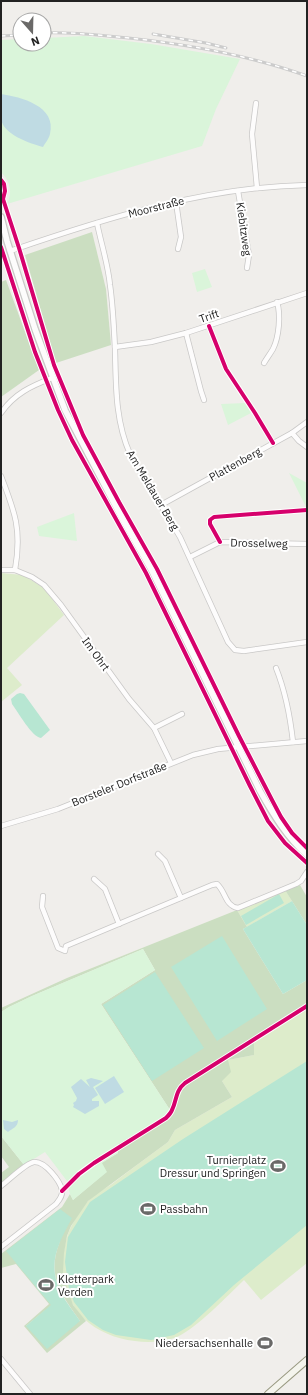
<svg xmlns="http://www.w3.org/2000/svg" width="308" height="1395" viewBox="0 0 308 1395" font-family="'IBM Plex Sans',sans-serif">
<rect width="100%" height="100%" fill="#f0eeeb"/>
<g fill="#ddeccb">
<polygon points="1,573 23,575 44,588 64,615 7,668 22,685 1,702"/>
<polygon points="285,890 292,901 247,927 237,910"/>
<path d="M 307,1010 L 307,1263 L 261,1300 L 244,1280 C 227,1296 197,1328 177,1337 C 164,1342 148,1343 135,1341 C 91,1336 60,1306 63,1260 C 64,1249 66,1237 71,1227 C 75,1219 81,1209 87,1202 C 93,1195 104,1189 112,1184 C 130,1170 149,1156 168,1142 L 175,1130 L 232,1097 L 222,1081 L 228,1060 L 254,1055 L 254,1042 Z"/>
</g>
<g fill="#cbdec1" fill-rule="evenodd">
<polygon points="92,232 106,289 111,345 56,363 25,255"/>
<polygon points="6,280 39,370 1,397 1,282"/>
<polygon points="300,885 307,897 307,925 285,890"/>
<path d="M 237,910 L 247,927 L 243,929 L 283,994 L 307,980 L 307,1010 L 254,1042 L 254,1055 L 228,1060 L 231,1072 L 222,1081 L 232,1097 L 175,1130 L 168,1142 L 88,1201 L 71,1226 L 67,1236 L 64,1253 L 63,1272 L 65,1281 L 73,1305 L 86,1321 L 47,1353 L 24,1326 L 49,1304 L 16,1264 L 1,1268 L 1,1254 L 62,1207 L 70,1194 L 73,1200 L 106,1172 L 101,1163 L 118,1153 L 118,1144 L 165,1116 L 170,1110 L 101,1004 L 155,970 L 143,949 L 32,996 L 9,1007 L 1,1012 L 1,1008 L 67,978 ZM 60,1241 C 46,1276 61,1294 80,1321 L 26,1326 L 52,1305 L 7,1251 Z"/>
<polygon points="1,1136 24,1165 1,1183 1,1173 9,1167 1,1156"/>
</g>
<g fill="#daf5da">
<path d="M 84,36 L 151,44 L 240,59 L 216,109 L 202,146 L 7,204 C 13,192 10,181 1,172 L 1,40 L 20,39 L 20,44 L 44,44 L 44,38 Z"/>
<polygon points="205,269 212,287 197,292 192,273"/>
<polygon points="246,403 251,413 228,425 221,404"/>
<polygon points="289,473 307,483 307,509"/>
<polygon points="74,513 77,541 39,536 37,527"/>
<polygon points="143,949 155,970 101,1004 170,1110 165,1116 118,1144 118,1153 102,1163 107,1172 73,1200 70,1194 67,1181 45,1152 24,1165 1,1136 1,1012 9,1007 32,996"/>
</g>
<g fill="#b7e6d2">
<path d="M 20,693 L 24,694 L 50,730 L 41,738 C 32,737 18,712 12,704 L 11,699 L 17,694 Z"/>
<polygon points="279,894 284,903 246,925 241,916"/>
<polygon points="292,901 307,925 307,980 283,994 243,929"/>
<polygon points="222,936 267,1009 217,1041 171,967"/>
<polygon points="155,972 204,1048 152,1081 103,1005"/>
<polygon points="307,1061 307,1225 234,1285 191,1325 174,1335 151,1340 116,1335 103,1330 88,1320 74,1302 69,1289 65,1262 68,1237 90,1202 183,1139"/>
<path d="M 60,1209 L 72,1218 C 59,1243 47,1262 60,1291 C 65,1301 74,1312 80,1321 L 47,1349 L 26,1326 L 51,1305 L 6,1251 Z"/>
</g>
<g fill="#bfdbe3">
<path d="M 1,94 C 21,97 57,106 50,134 C 49,139 45,143 43,147 C 29,143 4,135 1,119 C 0,111 1,102 1,94 Z"/>
<polygon points="114,1076 124,1092 105,1104 95,1088"/>
<polygon points="91,1078 103,1081 93,1087 98,1095 92,1099 92,1101 99,1101 99,1106 85,1114 73,1107 74,1105 73,1103 76,1101 77,1098 71,1087 81,1079 90,1087 86,1080"/>
<path d="M 3,1120 L 12,1122 L 18,1120 C 18,1127 13,1128 8,1132 L 4,1129 Z"/>
</g>
<g fill="none" stroke-linecap="round" stroke-linejoin="round">
<g stroke="#c9c8c7" stroke-width="6">
<g id="minor">
<polyline points="256,103 252,134 257,188"/>
<polyline points="238,191 249,255 247,268"/>
<polyline points="176,202 181,237 178,249"/>
<path d="M 97,223 C 101,243 108,264 110,285 C 113,306 114,328 115,349 C 116,385 115,420 130,454 L 180,537 L 228,642 L 235,650 L 244,651 L 307,642"/>
<path d="M 10,251 C 106,218 205,187 307,185"/>
<polyline points="186,333 201,391 204,400"/>
<polyline points="115,347 151,342 186,333 307,293"/>
<path d="M 264,363 C 267,358 270,354 273,349 C 279,337 281,315 277,302"/>
<path d="M 1,413 C 14,394 31,386 52,378"/>
<polyline points="292,433 299,441 307,447"/>
<path d="M 1,476 C 15,512 22,530 15,570"/>
<polyline points="161,505 292,433 307,422"/>
<polyline points="190,557 220,542 307,544"/>
<polyline points="1,570 15,570 32,577 44,585 61,605 129,699 154,728 171,763"/>
<path d="M 276,668 C 286,693 290,715 293,742"/>
<polyline points="154,728 182,714"/>
<polyline points="1,826 58,809 193,755 218,749 307,741"/>
<polyline points="158,854 165,861 181,898"/>
<polyline points="94,879 105,889 119,924"/>
<path d="M 43,896 L 42,907 L 58,948 L 65,951 L 66,946 L 212,885 L 217,884 C 226,892 225,906 238,908 L 296,884 L 301,881 L 307,872"/>
<path d="M 1,1186 C 9,1180 26,1163 34,1162 C 45,1161 60,1181 62,1190 C 63,1196 59,1200 56,1204 L 1,1247"/>
<polyline points="1,1359 30,1394"/>
</g>
</g>
<g stroke="#c9c8c7" stroke-width="8">
<path id="tertiary" d="M 1,217 L 7,241 L 35,329 L 65,410 L 123,520 L 152,571 L 260,791 C 273,814 287,837 307,855"/>
</g>
<g stroke="#999a82" stroke-width="8">
<polyline id="secondary" points="268,1394 307,1360"/>
</g>
<use href="#minor" stroke="#fdfcfc" stroke-width="4.5"/>
<use href="#tertiary" stroke="#fdfcfc" stroke-width="5.5"/>
<use href="#secondary" stroke="#f4f4ed" stroke-width="6"/>
<g stroke="#ccc" stroke-width="3">
<g id="rail">
<path d="M 44,33 C 65,32 87,34 108,36 C 175,42 243,53 307,76"/>
<polyline points="153,34 206,43 226,48"/>
<polyline points="1,36 20,35"/>
</g>
</g>
<use href="#rail" stroke="#fff" stroke-width="1.5" stroke-dasharray="4.5" stroke-linecap="butt"/>
<g stroke="#fff" stroke-width="6">
<g id="cycleway">
<polyline points="1,180 4,184 5,191 3,199 19,248 54,365 83,435 119,502 157,569 239,736 272,800 281,817 292,833 307,848"/>
<polyline points="1,247 35,352 58,410 72,440 146,573 250,786 268,821 285,843 307,863"/>
<polyline points="209,326 226,369 255,413 273,443"/>
<polyline points="220,542 210,524 210,520 214,517 307,510"/>
<path d="M 62,1191 L 79,1174 L 94,1163 L 166,1118 C 168,1116 171,1113 172,1110 C 177,1100 175,1091 185,1083 L 307,1006"/>
</g>
</g>
<use href="#cycleway" stroke="#d6006c" stroke-width="4"/>
</g>
<defs>
<g id="stadium-bare" transform="scale(1.2)"><path d="M0-5a6.5 5 0 1 0 0 10a6.5 5 0 1 0 0-10ZM-3.5-1.8h7v3.6h-7Z" fill="#6a6968" stroke="#fff" stroke-width="2.5" paint-order="stroke"/></g>
</defs>
<g fill-rule="evenodd">
<use href="#stadium-bare" x="278" y="1166"/>
<use href="#stadium-bare" x="148" y="1209"/>
<use href="#stadium-bare" x="46" y="1285"/>
<use href="#stadium-bare" x="265" y="1343"/>
</g>
<g text-anchor="middle" stroke-width="4" stroke-linejoin="round" paint-order="stroke">
<g font-size="11" fill="#222" stroke="#fff">
<text transform="translate(156 207) rotate(-14)" y="4">Moorstraße</text>
<text transform="translate(244 229) rotate(82)" y="4">Kiebitzweg</text>
<text transform="translate(209 316) rotate(-19)" y="4">Trift</text>
<text transform="translate(235 464) rotate(-29)" y="4">Plattenberg</text>
<text transform="translate(153 490) rotate(59)" y="4">Am Meldauer Berg</text>
<text transform="translate(259 543) rotate(1)" y="4">Drosselweg</text>
<text transform="translate(96 654) rotate(54)" y="4">Im Ohrt</text>
<text transform="translate(119 784) rotate(-22)" y="4">Borsteler Dorfstraße</text>
</g>
<g font-size="11" fill="#222" stroke="#fff" text-anchor="end">
<text x="266" y="1164">Turnierplatz<tspan x="266" dy="13">Dressur und Springen</tspan></text>
<text x="160" y="1213" text-anchor="start">Passbahn</text>
<text x="58" y="1283" text-anchor="start">Kletterpark<tspan x="58" dy="13">Verden</tspan></text>
<text x="253" y="1347">Niedersachsenhalle</text>
</g>
</g>
<rect width="308" height="1395" fill="none" stroke="#222222" stroke-width="4"/>
<g transform="translate(32 32) rotate(160)"><circle r="19" fill="#ffffff" stroke="#a7a7a7"/>
<path d="M0-3L7 15L0 10L-7 15Z" fill="#6a6968"/>
<text y="-6" font-size="11" font-weight="bold" text-anchor="middle" fill="#222222">N</text>
</g>
</svg>
